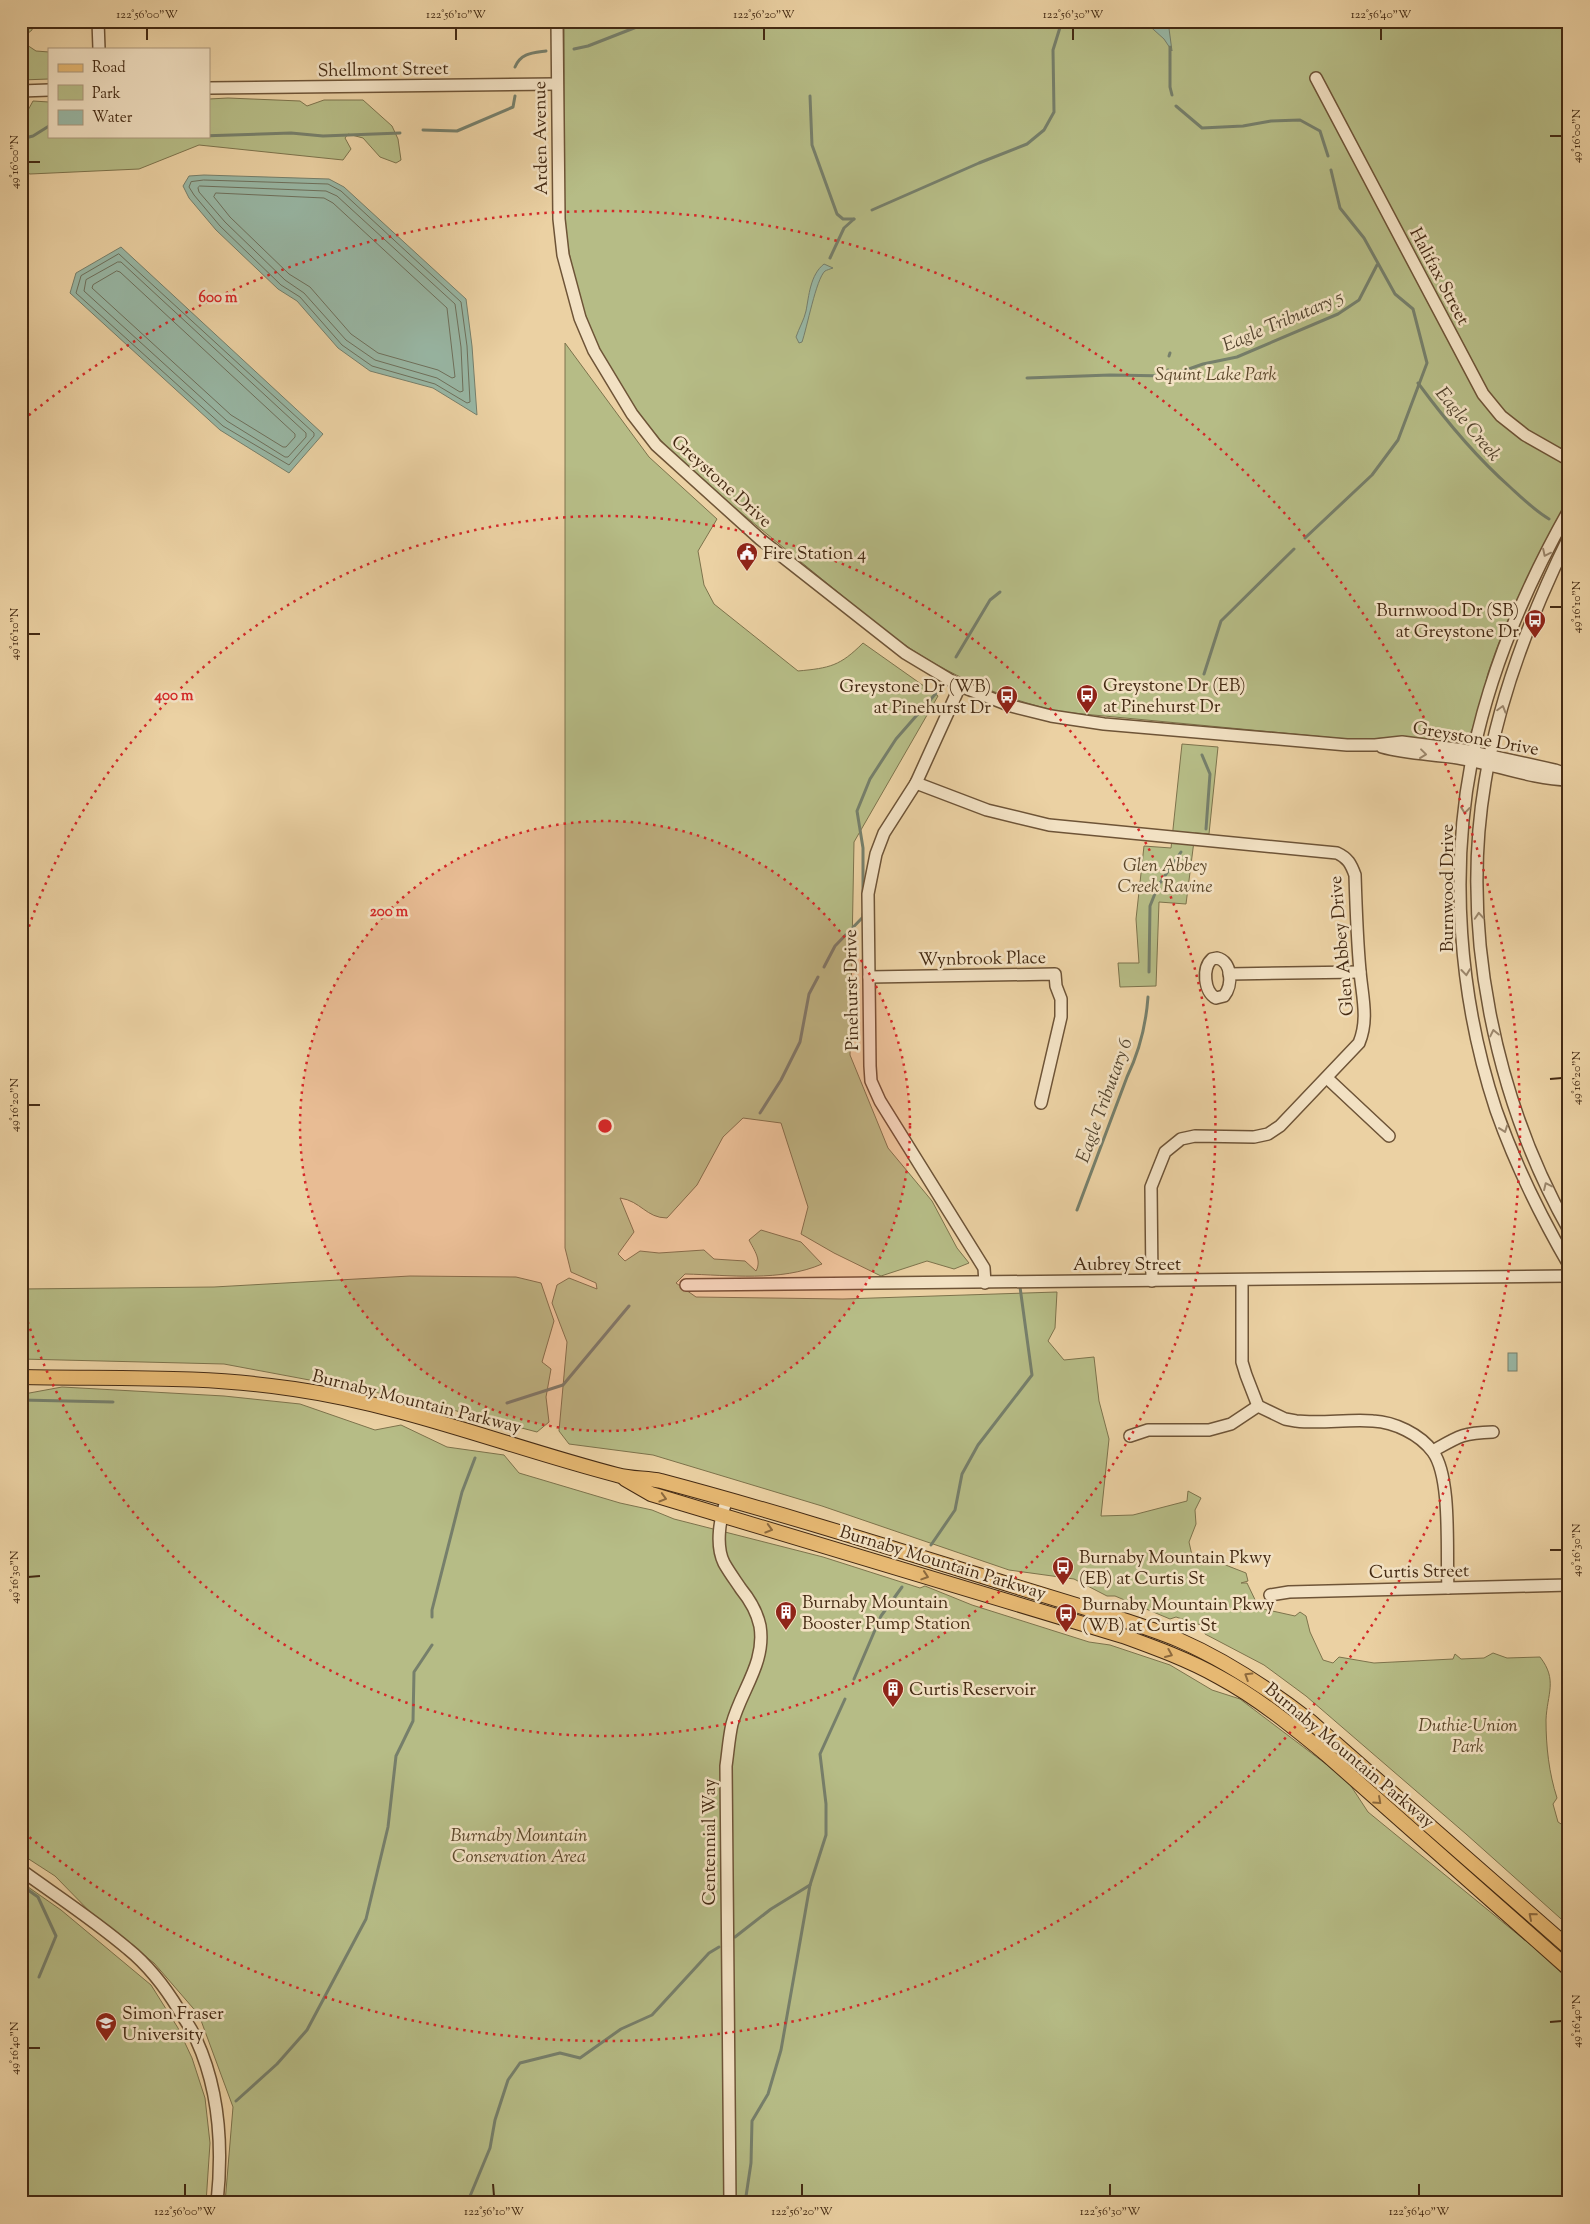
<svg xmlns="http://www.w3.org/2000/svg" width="1590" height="2224" viewBox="0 0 1590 2224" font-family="'Sorts Mill Goudy',serif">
<rect width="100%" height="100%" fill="#ebd1a3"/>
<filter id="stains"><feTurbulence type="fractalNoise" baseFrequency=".004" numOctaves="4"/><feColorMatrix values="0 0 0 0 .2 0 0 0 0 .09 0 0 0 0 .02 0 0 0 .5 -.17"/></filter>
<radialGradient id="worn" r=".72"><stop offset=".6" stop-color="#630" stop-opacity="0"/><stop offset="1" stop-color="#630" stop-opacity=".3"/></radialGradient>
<g fill="#b6bc86" stroke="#7d734c">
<polygon points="21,21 33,21 32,30 22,38 24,43 36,51 49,52 49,79 21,80"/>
<path d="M 564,21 L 1569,21 L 1569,500 C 1537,556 1508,612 1488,673 C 1483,691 1479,730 1463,740 C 1447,749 1406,738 1387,738 C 1377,738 1367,740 1357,740 L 1062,712 C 997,698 936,670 883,629 L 685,467 C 623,402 582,336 568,246 C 563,216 565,185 564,155 C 564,110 564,66 564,21 Z"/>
<polygon points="228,98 300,101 307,106 324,100 363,100 392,126 398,139 401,160 396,163 380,157 363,138 348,134 345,138 351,149 343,160 199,145 139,169 30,174 21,171 21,123 33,101 49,102 49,136 209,136 209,99"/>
<path d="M 565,343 L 649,457 L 717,519 L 698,551 L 704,585 L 714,604 L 798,671 C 830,668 840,666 863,643 L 938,696 L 854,842 L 850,1055 L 888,1148 L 932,1201 L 957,1248 L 969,1263 L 954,1269 L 927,1261 L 881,1276 L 834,1253 L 801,1234 L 808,1207 L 781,1123 L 743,1118 L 723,1137 L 697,1185 L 667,1218 C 646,1218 641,1201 620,1198 L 634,1232 L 618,1254 L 625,1261 L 640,1251 L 659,1253 L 704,1250 L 714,1259 L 745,1261 L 756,1271 C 762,1260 754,1250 749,1240 L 761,1230 L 801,1242 L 822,1264 C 781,1282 729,1275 685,1274 L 676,1283 L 696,1297 L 843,1299 L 1057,1292 L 1055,1328 L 1048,1341 L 1064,1360 L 1094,1357 L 1099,1401 L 1109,1439 L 1101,1516 L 1133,1515 L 1187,1501 L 1188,1491 L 1201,1498 L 1195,1510 L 1196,1524 L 1189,1542 L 1194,1564 L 1223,1564 L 1246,1573 L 1248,1581 L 1241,1583 L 1247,1583 L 1259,1608 L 1295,1616 L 1300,1612 L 1306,1616 L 1310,1632 L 1323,1660 L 1333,1663 L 1339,1657 L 1374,1663 L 1453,1659 L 1455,1654 L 1461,1659 L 1484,1658 L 1493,1653 L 1507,1658 L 1540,1657 C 1558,1680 1547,1694 1546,1720 C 1546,1747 1549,1773 1557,1798 L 1553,1804 L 1558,1822 L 1569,1829 L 1569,1926 L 1466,1834 L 1306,1696 L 1264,1665 L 1205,1634 L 1204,1626 L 1176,1617 L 1170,1619 L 1115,1596 L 1107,1596 L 1074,1579 L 1009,1570 L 822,1506 L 653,1455 L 569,1444 L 559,1431 L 567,1342 L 552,1303 L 557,1285 L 569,1278 L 597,1289 L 596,1283 L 571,1272 L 565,1248 Z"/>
<polygon points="1182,744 1218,747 1209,834 1195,833 1186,904 1159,902 1156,986 1120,987 1118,963 1139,963 1136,919 1144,846 1171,848"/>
<polygon points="410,1276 516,1277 541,1283 554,1321 542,1362 551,1369 546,1397 549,1422 537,1432 411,1399 224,1364 21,1359 21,1289 214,1287"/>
<polygon points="62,1387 224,1396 300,1404 375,1430 401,1425 447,1447 504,1455 519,1473 620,1503 652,1510 674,1519 823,1557 920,1588 925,1586 972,1605 1089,1642 1110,1645 1170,1665 1212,1690 1240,1699 1347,1780 1368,1812 1532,1946 1569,1980 1569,2203 225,2203 233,2107 199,2015 154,1963 97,1919 55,1876 21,1854 21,1392 24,1394"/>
<polygon points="21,1882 61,1910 151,1985 178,2028 192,2058 205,2098 210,2143 206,2203 21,2203"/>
</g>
<g fill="#98b7a5" stroke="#767f6b">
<polygon points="1144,21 1168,21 1172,51 1164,39"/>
<polygon points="204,175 329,179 344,187 466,299 472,346 477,415 433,388 370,371 338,348 297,301 278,289 216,230 189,198 183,186 189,176"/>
<polygon points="121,247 323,434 289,473 220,430 70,293 76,273"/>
<path d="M 824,264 L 833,268 C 830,269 827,270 825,271 C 816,279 807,328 802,342 L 799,343 L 796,337 C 799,328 804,320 806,311 C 809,296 810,275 824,264 Z"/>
<rect x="1508" y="1353" width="9" height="18"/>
</g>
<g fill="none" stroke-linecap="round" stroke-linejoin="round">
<g stroke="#6e705c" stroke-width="1">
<polygon points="204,180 328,184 341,191 461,302 467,346 470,402 467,403 435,384 372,366 342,345 300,297 281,285 220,226 194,195 189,187 191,182"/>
<polygon points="200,186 326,191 337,196 455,304 461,347 463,391 460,392 437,378 375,360 346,340 304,293 285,280 225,222 199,192 198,188"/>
<polygon points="216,193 324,198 333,203 447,308 455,377 452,378 438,370 378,353 351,334 310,287 289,274 230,217 214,197"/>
<polygon points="119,254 314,433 314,436 289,465 223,426 76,293 81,276"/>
<polygon points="118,262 121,262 306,433 306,437 288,457 285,457 227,421 84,291 86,280"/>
<polygon points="117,271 120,272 295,434 295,437 286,447 283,447 231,415 92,288 93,285"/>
</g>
<g stroke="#767f6b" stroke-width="3">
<polyline points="1170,47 1170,87 1172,95"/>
<polyline points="574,49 588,46 652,21"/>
<path d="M 515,67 C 521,53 532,53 546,51"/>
<polyline points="810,96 812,145 837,214 843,219 854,219"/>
<polyline points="1176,106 1202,128 1243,126 1271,121 1300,120 1320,131 1328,156"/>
<polyline points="423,130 457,131 513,107 515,96"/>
<polyline points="200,136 291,133 323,136 400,133"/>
<polyline points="21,139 33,136 49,126"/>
<polyline points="872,210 979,163 1027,144 1044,130 1054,112 1053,50 1062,21"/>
<polyline points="830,258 844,228 854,219"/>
<polyline points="1169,356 1170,353"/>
<polyline points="1168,370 1169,376"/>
<polyline points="1027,378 1110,375 1169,376 1203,364 1237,357 1338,314 1359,300 1377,265"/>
<path d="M 1418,383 C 1446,421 1475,456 1510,487 C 1523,499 1534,510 1549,519"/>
<polyline points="1305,538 1372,475 1398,440 1427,363 1413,309 1395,294 1364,238 1340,208 1331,170"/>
<polyline points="956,657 990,600 1000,592"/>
<polyline points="1204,674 1221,621 1294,549"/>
<polyline points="1202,755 1210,774 1206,829"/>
<polyline points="863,896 863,848 857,811 870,779 896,739 938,691"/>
<polyline points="824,967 835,946 863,917 863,914"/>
<polyline points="1149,972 1150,906 1158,886 1181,852"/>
<polyline points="760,1113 781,1080 800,1042 809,994 818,977"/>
<path d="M 1077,1210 L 1127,1077 C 1139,1052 1146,1025 1148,997"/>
<polyline points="21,1400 113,1402"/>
<polyline points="507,1403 563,1385 629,1306"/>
<polyline points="931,1545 955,1510 962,1474 978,1445 1032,1375 1020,1287"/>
<polyline points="432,1617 432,1610 462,1492 475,1458"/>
<polyline points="854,1679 881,1616 902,1587"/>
<polyline points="21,1885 38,1897 56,1936 39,1977"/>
<polyline points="735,1937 771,1909 810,1885"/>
<polyline points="21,2052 23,2055"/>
<polyline points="236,2101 277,2064 307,2030 366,1919 388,1827 396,1756 413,1721 414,1672 432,1645"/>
<polyline points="468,2201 490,2148 495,2120 508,2080 520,2063 560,2053 580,2058 621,2029 652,2015 709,1953 719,1947"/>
<polyline points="745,2203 751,2163 752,2121 768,2094 781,2050 810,1885 826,1835 826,1804 820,1754 845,1699"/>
</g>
<g stroke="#6e5437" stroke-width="14">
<g id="minor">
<polyline points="98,21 99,49"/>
<polyline points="557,21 559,219 563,255 580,318 594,351 632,414 656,445 760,539 905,653 960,686 1011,706 1051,716 1104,724 1347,745 1375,745 1402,742 1464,750 1555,770 1569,775"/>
<polyline points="1316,78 1483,394 1501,416 1525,435 1569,460"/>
<polyline points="209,88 557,84"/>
<polyline points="21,91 49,90"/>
<path d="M 1569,510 C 1526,586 1491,668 1473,754 C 1449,870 1459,998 1496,1110 C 1515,1164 1540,1215 1569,1265"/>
<path d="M 1569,537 C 1531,614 1499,697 1485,782 C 1460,931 1495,1099 1569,1230"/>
<polyline points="960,686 916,783 884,833 876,854 868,894 870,1066 871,1081 880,1101 984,1268 985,1283"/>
<path d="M 1382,747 C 1407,754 1433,754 1458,758 C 1495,764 1531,779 1569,780"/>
<path d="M 916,783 L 987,810 L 1049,825 L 1337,853 C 1348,858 1351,864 1355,875 C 1356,907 1357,939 1360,971 C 1362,996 1369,1019 1359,1043 L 1280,1126 L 1268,1134 L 1254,1137 L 1195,1136 L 1181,1139 L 1165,1152 L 1151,1187 L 1152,1281"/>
<path d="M 1217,958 C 1232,961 1233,985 1224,996 L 1216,998 C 1204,992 1202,968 1212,959 Z"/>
<polyline points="1229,974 1360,972"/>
<polyline points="869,977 1055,974 1056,986 1061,999 1061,1017 1041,1103"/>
<polyline points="1327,1078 1389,1136"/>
<path d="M 1242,1281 L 1242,1362 L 1246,1375 L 1258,1406 L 1285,1419 L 1296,1421 C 1321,1424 1347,1419 1373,1421 C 1394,1422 1420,1434 1433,1452 C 1452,1478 1446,1554 1448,1588"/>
<polyline points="686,1285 1569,1276"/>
<polyline points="1130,1436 1148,1430 1209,1430 1231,1424 1258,1406"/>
<path d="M 1433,1451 C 1459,1436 1462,1433 1493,1432"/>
<path d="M 727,1499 C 720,1517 715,1545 724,1563 C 729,1572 735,1580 741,1589 C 750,1600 757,1612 760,1626 C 766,1663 741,1690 732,1724 C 729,1737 728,1752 726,1766 L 730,2203"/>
<polyline points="1270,1595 1289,1592 1569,1585"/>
<path d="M 21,1870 C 57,1896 94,1920 128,1949 C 149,1966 165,1987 179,2010 C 184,2019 192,2029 196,2039 C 220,2091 223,2147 217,2203"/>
</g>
</g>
<g stroke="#442a13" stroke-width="16">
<g id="major">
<path d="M 21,1377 C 112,1379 204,1375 294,1389 C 405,1405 509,1447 617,1475 C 631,1479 647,1478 661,1481 C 808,1520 953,1568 1099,1612 C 1126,1621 1153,1629 1179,1640 C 1227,1661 1269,1689 1310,1721 L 1569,1948"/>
<path d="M 625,1479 L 651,1494 L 1123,1636 C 1156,1648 1189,1660 1219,1677 C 1258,1698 1292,1726 1326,1754 L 1569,1969"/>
</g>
</g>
<use href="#minor" stroke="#f2e1c3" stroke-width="11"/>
<use href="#major" stroke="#e6b872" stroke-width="14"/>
</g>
<defs><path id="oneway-chevron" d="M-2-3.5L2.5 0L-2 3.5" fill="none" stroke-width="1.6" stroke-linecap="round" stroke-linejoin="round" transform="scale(1.25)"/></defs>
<g stroke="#9b866b">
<use href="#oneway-chevron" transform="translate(1546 553) rotate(116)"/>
<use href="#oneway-chevron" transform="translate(1502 709) rotate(-74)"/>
<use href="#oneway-chevron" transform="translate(1423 754) rotate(7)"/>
<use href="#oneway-chevron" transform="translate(1465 810) rotate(97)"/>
<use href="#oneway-chevron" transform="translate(1479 916) rotate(-94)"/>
<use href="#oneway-chevron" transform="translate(1466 972) rotate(84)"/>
<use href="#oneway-chevron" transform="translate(1494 1033) rotate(-102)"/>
<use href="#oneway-chevron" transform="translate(1504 1129) rotate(70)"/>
<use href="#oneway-chevron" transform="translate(1547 1186) rotate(-115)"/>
</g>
<g stroke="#8d6a3e">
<use href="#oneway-chevron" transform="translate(663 1498) rotate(16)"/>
<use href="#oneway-chevron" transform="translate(769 1529) rotate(16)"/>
<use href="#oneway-chevron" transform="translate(925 1576) rotate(18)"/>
<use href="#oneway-chevron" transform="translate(1169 1654) rotate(23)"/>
<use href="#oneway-chevron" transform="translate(1248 1676) rotate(-148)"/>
<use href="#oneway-chevron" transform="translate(1378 1801) rotate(42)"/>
<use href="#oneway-chevron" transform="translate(1532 1916) rotate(-139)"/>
</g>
<path fill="none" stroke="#442a13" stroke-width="2" d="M 147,28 L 147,40M 456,28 L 456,40M 764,28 L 764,40M 1073,28 L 1073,40M 1381,28 L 1381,40M 1550,136 L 1562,136M 28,162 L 40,162M 1550,607 L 1562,607M 28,634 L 40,634M 1550,1079 L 1562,1078M 28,1105 L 40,1105M 1550,1550 L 1562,1550M 28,1577 L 40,1576M 1550,2022 L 1562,2021M 28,2048 L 40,2048M 185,2184 L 185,2196M 493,2184 L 494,2196M 802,2184 L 802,2196M 1110,2184 L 1110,2196M 1419,2184 L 1419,2196"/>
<circle cx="605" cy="1126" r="305" fill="#d62828" fill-opacity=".12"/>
<g fill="none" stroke="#d62828" stroke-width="2.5" stroke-dasharray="2.5 5">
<circle cx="605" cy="1126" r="305"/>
<path d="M22 948A610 610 0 1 1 22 1304"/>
<path d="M23 420A915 915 0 1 1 23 1832"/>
</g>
<defs>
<g id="civic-pin" transform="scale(1.125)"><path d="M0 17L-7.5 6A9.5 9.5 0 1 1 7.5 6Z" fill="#8f2418" stroke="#f2e1c3"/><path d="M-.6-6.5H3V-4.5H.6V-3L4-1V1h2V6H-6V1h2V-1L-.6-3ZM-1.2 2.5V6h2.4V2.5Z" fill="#fff"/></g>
<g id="bus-pin" transform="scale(1.125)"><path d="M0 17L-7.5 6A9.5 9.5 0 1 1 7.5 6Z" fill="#8f2418" stroke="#f2e1c3"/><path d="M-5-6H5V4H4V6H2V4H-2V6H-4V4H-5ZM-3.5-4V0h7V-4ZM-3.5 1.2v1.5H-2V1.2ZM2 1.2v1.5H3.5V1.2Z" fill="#fff"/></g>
<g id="building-pin" transform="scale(1.125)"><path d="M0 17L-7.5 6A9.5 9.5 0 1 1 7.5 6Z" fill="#8f2418" stroke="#f2e1c3"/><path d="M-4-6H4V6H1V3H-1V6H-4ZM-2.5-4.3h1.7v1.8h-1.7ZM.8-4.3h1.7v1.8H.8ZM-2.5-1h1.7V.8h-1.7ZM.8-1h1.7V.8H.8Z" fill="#fff"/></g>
<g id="university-pin" transform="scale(1.125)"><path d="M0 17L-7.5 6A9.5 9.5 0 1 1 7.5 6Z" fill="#8f2418" stroke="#f2e1c3"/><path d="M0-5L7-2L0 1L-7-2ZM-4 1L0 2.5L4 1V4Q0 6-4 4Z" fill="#fff"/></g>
</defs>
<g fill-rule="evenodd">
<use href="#civic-pin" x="747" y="553"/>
<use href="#bus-pin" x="1535" y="620"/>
<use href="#bus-pin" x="1087" y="695"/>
<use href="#bus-pin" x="1007" y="696"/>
<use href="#bus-pin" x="1063" y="1567"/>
<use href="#building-pin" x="786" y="1612"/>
<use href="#bus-pin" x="1066" y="1614"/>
<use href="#building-pin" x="893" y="1689"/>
<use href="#university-pin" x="106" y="2023"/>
</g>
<g text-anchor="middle" stroke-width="5" stroke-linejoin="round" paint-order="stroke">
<g font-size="18" fill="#442a13" stroke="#f2e1c3">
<text transform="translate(383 69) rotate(-1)" y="6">Shellmont Street</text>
<text transform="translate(540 138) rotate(-91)" y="6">Arden Avenue</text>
<text transform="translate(1440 276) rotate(62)" y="6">Halifax Street</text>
<text transform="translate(722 481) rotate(42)" y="6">Greystone Drive</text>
<text transform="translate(1476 738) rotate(10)" y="6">Greystone Drive</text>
<text transform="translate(1447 888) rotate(-90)" y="6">Burnwood Drive</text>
<text transform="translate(1341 946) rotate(-95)" y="6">Glen Abbey Drive</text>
<text transform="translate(982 958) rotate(-1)" y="6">Wynbrook Place</text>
<text transform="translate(851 990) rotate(-91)" y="6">Pinehurst Drive</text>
<text x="1127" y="1270">Aubrey Street</text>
<text transform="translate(417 1401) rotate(14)" y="6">Burnaby Mountain Parkway</text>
<text transform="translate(943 1562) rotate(17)" y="6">Burnaby Mountain Parkway</text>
<text transform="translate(1419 1571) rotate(-1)" y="6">Curtis Street</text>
<text transform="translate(1350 1755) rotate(40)" y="6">Burnaby Mountain Parkway</text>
<text transform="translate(709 1842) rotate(-90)" y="6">Centennial Way</text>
</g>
<g font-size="18" font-style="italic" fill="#5b472a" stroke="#f2e1c3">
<text x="1216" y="380">Squint Lake Park</text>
<text x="1165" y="871">Glen Abbey<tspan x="1165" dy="21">Creek Ravine</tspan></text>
<text x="1468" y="1731">Duthie-Union<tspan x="1468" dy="21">Park</tspan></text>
<text x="519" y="1841">Burnaby Mountain<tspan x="519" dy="21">Conservation Area</tspan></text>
</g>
<g font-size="18" fill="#442a13" stroke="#f2e1c3" text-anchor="start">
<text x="763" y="559">Fire Station 4</text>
<text x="1519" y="616" text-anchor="end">Burnwood Dr (SB)<tspan x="1519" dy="21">at Greystone Dr</tspan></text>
<text x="1103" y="691">Greystone Dr (EB)<tspan x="1103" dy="21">at Pinehurst Dr</tspan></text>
<text x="991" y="692" text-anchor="end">Greystone Dr (WB)<tspan x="991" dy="21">at Pinehurst Dr</tspan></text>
<text x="1079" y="1563">Burnaby Mountain Pkwy<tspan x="1079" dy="21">(EB) at Curtis St</tspan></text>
<text x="802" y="1608">Burnaby Mountain<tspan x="802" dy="21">Booster Pump Station</tspan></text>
<text x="1082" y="1610">Burnaby Mountain Pkwy<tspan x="1082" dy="21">(WB) at Curtis St</tspan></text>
<text x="909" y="1695">Curtis Reservoir</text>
<text x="122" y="2019">Simon Fraser<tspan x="122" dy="21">University</tspan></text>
</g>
<g font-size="19" font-style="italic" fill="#554630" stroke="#f2e1c3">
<text transform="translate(1282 320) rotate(-23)" y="7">Eagle Tributary 5</text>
<text transform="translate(1469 423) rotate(50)" y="7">Eagle Creek</text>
<text transform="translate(1103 1100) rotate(-70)" y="7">Eagle Tributary 6</text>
</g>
</g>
<circle cx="605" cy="1126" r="8" fill="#d62828" stroke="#f2e1c3" stroke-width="2.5"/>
<g font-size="15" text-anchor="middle" font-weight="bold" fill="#d62828" stroke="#f2e1c3" stroke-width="5" stroke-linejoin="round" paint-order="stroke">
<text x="218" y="302">600 m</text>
<text x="174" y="700">400 m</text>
<text x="389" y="916">200 m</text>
</g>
<rect width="1590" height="2224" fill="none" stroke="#ebd1a3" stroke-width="55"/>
<rect x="48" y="48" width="162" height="90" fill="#f2e1c3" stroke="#ac987d"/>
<rect x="58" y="64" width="25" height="8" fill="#e6b872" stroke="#ac987d"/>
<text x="92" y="72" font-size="15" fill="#442a13">Road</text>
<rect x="58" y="85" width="25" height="15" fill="#b6bc86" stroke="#ac987d"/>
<text x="92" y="98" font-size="15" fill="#442a13">Park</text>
<rect x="58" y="110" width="25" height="15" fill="#98b7a5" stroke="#ac987d"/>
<text x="92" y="122" font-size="15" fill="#442a13">Water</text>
<rect x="28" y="28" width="1534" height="2168" fill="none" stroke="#442a13" stroke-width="2"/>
<g font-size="12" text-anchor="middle" fill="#442a13">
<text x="147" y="18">122°56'00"W</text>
<text x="456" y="18">122°56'10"W</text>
<text x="764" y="18">122°56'20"W</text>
<text x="1073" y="18">122°56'30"W</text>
<text x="1381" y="18">122°56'40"W</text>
<text transform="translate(1576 136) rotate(-90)" y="4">49°16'00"N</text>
<text transform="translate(14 162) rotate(-90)" y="4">49°16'00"N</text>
<text transform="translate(1576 607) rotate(-90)" y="4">49°16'10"N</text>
<text transform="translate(14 634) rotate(-90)" y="4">49°16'10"N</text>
<text transform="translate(1576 1078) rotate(-90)" y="4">49°16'20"N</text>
<text transform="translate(14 1105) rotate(-90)" y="4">49°16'20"N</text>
<text transform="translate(1576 1550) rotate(-90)" y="4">49°16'30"N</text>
<text transform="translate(14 1577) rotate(-90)" y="4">49°16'30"N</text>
<text transform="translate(1576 2021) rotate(-90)" y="4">49°16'40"N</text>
<text transform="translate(14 2048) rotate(-90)" y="4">49°16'40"N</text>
<text x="185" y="2215">122°56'00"W</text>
<text x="494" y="2215">122°56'10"W</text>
<text x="802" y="2215">122°56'20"W</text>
<text x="1110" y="2215">122°56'30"W</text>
<text x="1419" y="2215">122°56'40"W</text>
</g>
<rect width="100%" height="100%" filter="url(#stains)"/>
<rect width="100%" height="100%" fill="url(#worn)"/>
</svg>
